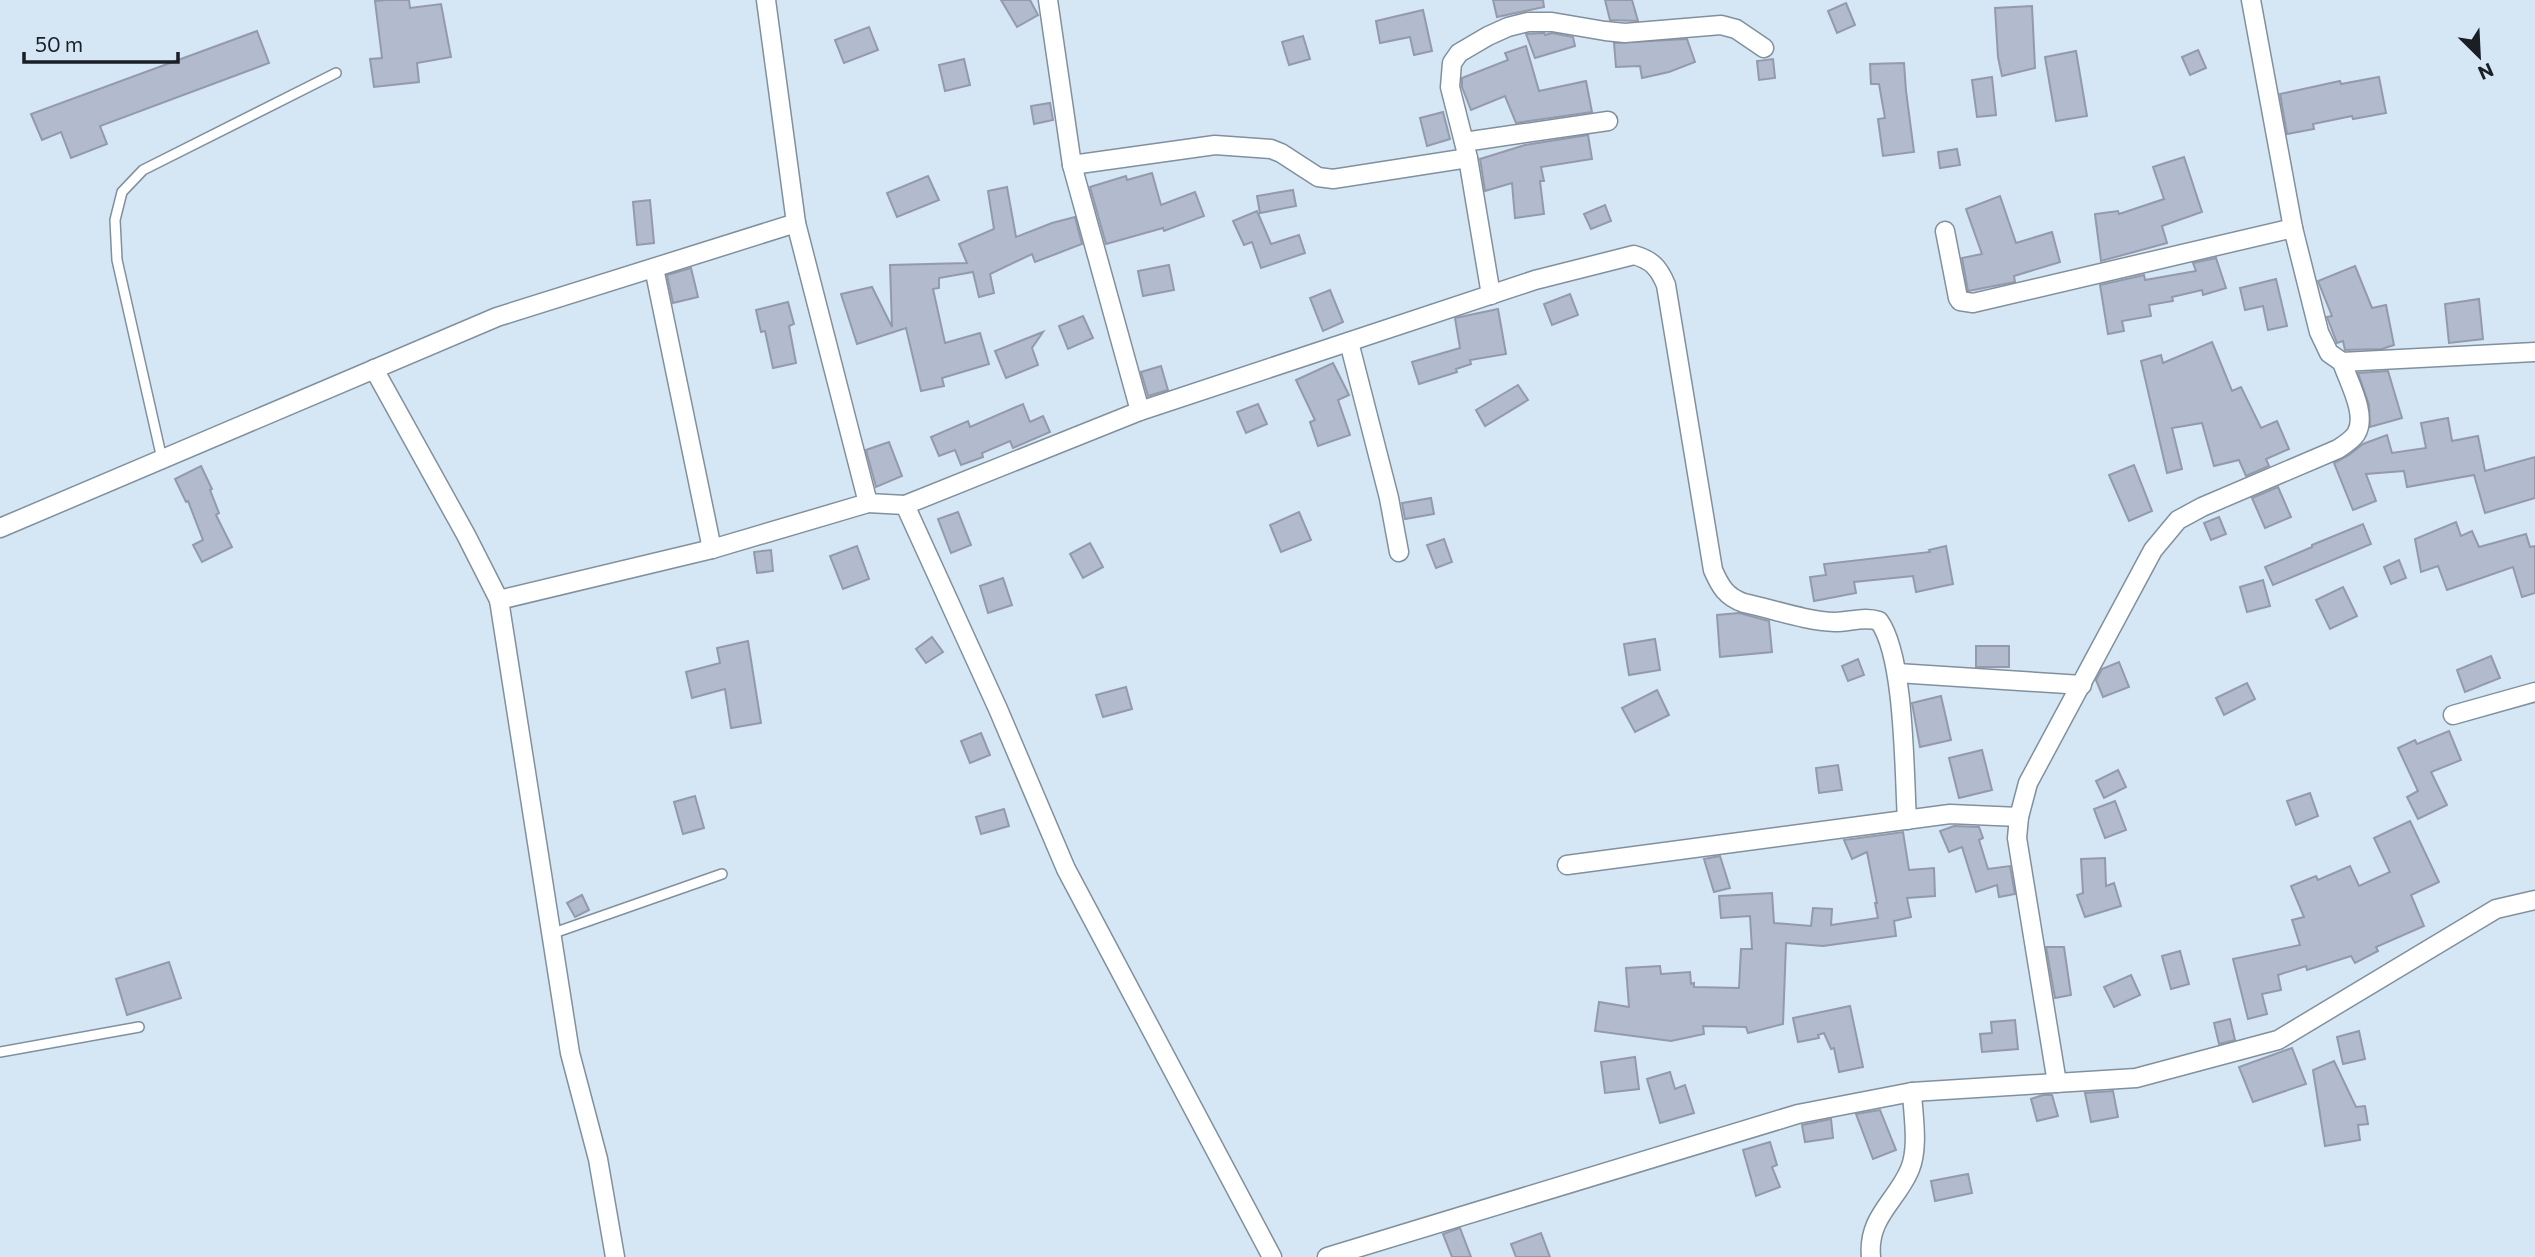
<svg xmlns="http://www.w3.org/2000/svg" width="2535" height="1257" viewBox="0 0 2535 1257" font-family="Commissioner,sans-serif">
<rect width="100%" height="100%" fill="#d5e6f5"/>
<g fill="#b2bacd" stroke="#939aac" stroke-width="2">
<polygon points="387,0 409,0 410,8 441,4 451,57 417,63 419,82 374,87 370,59 382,58 375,1"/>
<polygon points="1001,0 1030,0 1038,15 1017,27"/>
<polygon points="1493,0 1543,0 1544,7 1497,17"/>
<polygon points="1605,0 1632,0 1638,21 1610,20"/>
<polygon points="1846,3 1855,25 1837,33 1828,11"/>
<polygon points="2032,6 2035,68 2002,76 1998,57 1995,8"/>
<polygon points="1423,10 1432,51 1414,55 1410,37 1380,43 1376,21"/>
<polygon points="869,27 878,50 844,63 835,40"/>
<polygon points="257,31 269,63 100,126 107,144 71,158 61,132 42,140 31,114"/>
<polygon points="1544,33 1545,35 1552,33 1573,37 1575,46 1535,58 1526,34"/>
<polygon points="1303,36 1310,59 1289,65 1282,42"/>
<polygon points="1687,39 1695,62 1669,72 1642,78 1640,66 1616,67 1614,43"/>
<polygon points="1526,46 1539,91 1586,81 1592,112 1516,123 1505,96 1471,110 1462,87 1462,78 1508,60 1505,53"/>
<polygon points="2198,50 2206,68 2190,75 2182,57"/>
<polygon points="2076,51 2087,116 2056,121 2045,57"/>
<polygon points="964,59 970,85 945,91 939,65"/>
<polygon points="1773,59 1775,78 1759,80 1757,61"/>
<polygon points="1904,63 1906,91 1914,152 1883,156 1878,119 1885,118 1879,84 1871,84 1870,64"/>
<polygon points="1992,77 1996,115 1977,117 1972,80"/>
<polygon points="2379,77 2386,113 2353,119 2352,116 2313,124 2314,129 2287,134 2280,94 2340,81 2341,84"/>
<polygon points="1050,103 1053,120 1034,124 1031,106"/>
<polygon points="1443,112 1450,139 1427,146 1420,118"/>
<polygon points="1588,135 1592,159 1541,167 1544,181 1540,181 1544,214 1515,218 1512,183 1485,191 1480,159 1525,145"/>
<polygon points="1957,149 1960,165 1940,168 1938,152"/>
<polygon points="2184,157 2202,212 2162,226 2167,243 2101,261 2095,214 2118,211 2119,214 2164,199 2153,167"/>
<polygon points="1152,173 1161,205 1195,192 1204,216 1164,231 1163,228 1106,244 1090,187 1126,176 1127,180"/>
<polygon points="928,176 939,200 897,217 887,193"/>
<polygon points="1007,187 1016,237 1052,223 1075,217 1082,244 1035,262 1032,254 990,274 994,293 979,297 973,272 939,278 939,288 933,289 945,343 980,333 989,364 942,378 944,386 921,391 906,328 857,344 841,294 872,287 892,327 890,265 967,263 959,244 994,229 988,191"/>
<polygon points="1293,190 1296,206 1260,213 1257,196"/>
<polygon points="2000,196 2016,243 2052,232 2060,262 2014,276 2015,282 1968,291 1962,258 1982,254 1966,209"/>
<polygon points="650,200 654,243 637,245 633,202"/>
<polygon points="1605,205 1611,221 1591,229 1584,214"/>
<polygon points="1257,211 1271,244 1299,235 1305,253 1261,268 1252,242 1244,245 1233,221"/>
<polygon points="2216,258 2226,288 2203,295 2202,290 2172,297 2173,301 2149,305 2151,316 2122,321 2124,331 2108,334 2100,285 2144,275 2145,280 2196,271 2193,263"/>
<polygon points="1169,265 1174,290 1143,296 1138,271"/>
<polygon points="2355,266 2372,308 2386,305 2394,345 2382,349 2345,350 2343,341 2337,343 2327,317 2332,316 2318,281"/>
<polygon points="691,268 698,297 673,303 667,275"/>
<polygon points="2276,279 2287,326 2268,330 2263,306 2245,310 2240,288"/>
<polygon points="1330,290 1343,322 1323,331 1310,298"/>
<polygon points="1570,294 1578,315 1552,325 1544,304"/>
<polygon points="2479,299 2483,339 2449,343 2445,304"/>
<polygon points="788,302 794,324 789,326 796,363 773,368 765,331 761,332 756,310"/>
<polygon points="1498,309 1506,354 1470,360 1471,364 1456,369 1457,372 1419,384 1412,362 1460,348 1455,318"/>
<polygon points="1083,316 1093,338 1068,349 1059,326"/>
<polygon points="1043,332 1032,348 1038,365 1006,378 995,351"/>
<polygon points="2212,342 2232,391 2241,387 2261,428 2277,421 2289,449 2266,459 2269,466 2246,476 2239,460 2214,466 2202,423 2172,428 2182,469 2167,473 2141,361 2161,355 2163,363"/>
<polygon points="1333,363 1349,395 1338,400 1350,435 1318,446 1310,422 1315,420 1296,380"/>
<polygon points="1161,366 1168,390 1148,396 1141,372"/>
<polygon points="2388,371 2402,418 2370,427 2369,405 2358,373"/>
<polygon points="1518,385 1528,400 1485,426 1476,410"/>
<polygon points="1023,404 1030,422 1043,416 1050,432 1013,448 1010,441 982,453 983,457 961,465 955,450 939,456 931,437 968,421 970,427"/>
<polygon points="1258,404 1267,424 1246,433 1237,412"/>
<polygon points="2448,418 2452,441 2478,436 2485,471 2535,457 2535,498 2485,513 2474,475 2407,487 2404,471 2366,474 2376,501 2353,510 2334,463 2349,455 2363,444 2387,435 2392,453 2426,448 2421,423"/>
<polygon points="889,442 902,476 876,487 866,450"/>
<polygon points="2134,465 2152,511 2129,521 2109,475"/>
<polygon points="201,466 212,489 210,490 219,513 216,515 232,547 202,562 193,545 203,540 188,501 186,502 175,479"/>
<polygon points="2278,487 2291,517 2265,528 2252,498"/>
<polygon points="1431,498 1434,514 1405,519 1402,503"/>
<polygon points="958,512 971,545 951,553 938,519"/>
<polygon points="1299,512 1311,540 1281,552 1270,525"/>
<polygon points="2219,517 2226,534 2211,540 2204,523"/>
<polygon points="2456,522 2461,536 2472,531 2479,547 2526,534 2530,547 2535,546 2535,593 2522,597 2513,567 2447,590 2438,566 2421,572 2415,539"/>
<polygon points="2363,524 2371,544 2273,585 2265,567 2312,547 2312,545"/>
<polygon points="1444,539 1452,562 1436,568 1427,545"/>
<polygon points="1090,543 1103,567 1083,578 1070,554"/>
<polygon points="857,546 869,579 843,589 830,556"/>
<polygon points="1946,546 1953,584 1916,592 1913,576 1854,582 1856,593 1814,601 1810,577 1826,575 1824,564 1930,552 1929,550"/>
<polygon points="771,550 773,571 757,573 754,552"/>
<polygon points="2399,560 2406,578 2391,584 2384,567"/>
<polygon points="1003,578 1012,605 988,613 980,586"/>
<polygon points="2263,580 2270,606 2247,612 2240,587"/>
<polygon points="2343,587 2357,616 2330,629 2316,600"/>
<polygon points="1739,613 1769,621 1772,652 1720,657 1717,615"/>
<polygon points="932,637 943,652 926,663 916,649"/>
<polygon points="1655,639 1660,670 1629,675 1624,644"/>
<polygon points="748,641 761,723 731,728 725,689 692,698 686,672 720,663 717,648"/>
<rect x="1976" y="646" width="33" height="21"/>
<polygon points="2491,656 2500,678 2465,692 2457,670"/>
<polygon points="1858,659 1864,675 1848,681 1842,666"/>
<polygon points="2119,662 2129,687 2103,697 2096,680 2102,669"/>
<polygon points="2247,683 2255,699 2224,715 2216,698"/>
<polygon points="1126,687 1132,709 1103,717 1096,695"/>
<polygon points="1657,690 1669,715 1635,732 1622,708"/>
<polygon points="1941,696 1951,740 1920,747 1912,703"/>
<polygon points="2449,731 2461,760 2431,772 2447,805 2418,819 2407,797 2418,791 2398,748 2415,740 2417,744"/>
<polygon points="981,733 990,755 970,763 961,741"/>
<polygon points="1982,750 1992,790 1959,798 1949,758"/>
<polygon points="1838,765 1842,790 1819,793 1816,768"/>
<polygon points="2118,770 2126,787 2104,798 2096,781"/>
<polygon points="2310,793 2318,816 2296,825 2287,801"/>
<polygon points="695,796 704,828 683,834 674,802"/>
<polygon points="2115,801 2126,830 2105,838 2094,809"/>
<polygon points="1004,809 1009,826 981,834 976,817"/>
<polygon points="2410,821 2439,882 2411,895 2424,926 2376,947 2378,951 2355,963 2351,956 2307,970 2306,966 2278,975 2281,990 2262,994 2267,1014 2248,1019 2233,959 2300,945 2292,920 2304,917 2291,886 2316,876 2318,880 2350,866 2359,886 2390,872 2374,838"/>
<polygon points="1954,826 1979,827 1983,838 1979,840 1988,869 2010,866 2015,894 1999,897 1997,885 1976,892 1962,847 1949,852 1940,831"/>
<polygon points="1903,832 1909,870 1934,868 1935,896 1907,898 1911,917 1894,921 1896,936 1823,946 1786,943 1783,1024 1748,1033 1746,1027 1703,1026 1704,1034 1671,1041 1595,1031 1599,1002 1629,1007 1626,968 1660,966 1661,974 1690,972 1691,984 1694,983 1694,987 1739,988 1741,949 1752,949 1750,916 1721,918 1719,896 1772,893 1774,923 1811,926 1813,908 1832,909 1831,925 1878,918 1875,903 1877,903 1867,852 1852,859 1844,840"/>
<polygon points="1720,856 1730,888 1714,892 1704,859"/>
<polygon points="2105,858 2106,886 2114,883 2121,906 2085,917 2077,895 2083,893 2081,859"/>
<polygon points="582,895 589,910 575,917 567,903"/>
<polygon points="2046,947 2064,947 2071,995 2055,998"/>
<polygon points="2180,951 2189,984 2171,989 2162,956"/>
<polygon points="169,962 181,998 127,1015 116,979"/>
<polygon points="2131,975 2140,995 2114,1007 2104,987"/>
<polygon points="1850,1006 1863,1067 1839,1072 1834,1048 1831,1049 1824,1033 1818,1035 1819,1038 1798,1042 1793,1018"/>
<polygon points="2230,1019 2235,1040 2219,1044 2214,1023"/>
<polygon points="2015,1020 2018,1049 1982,1052 1980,1034 1992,1033 1991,1022"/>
<polygon points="2359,1031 2365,1059 2343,1064 2337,1037"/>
<polygon points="2292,1048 2306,1084 2253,1102 2239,1067"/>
<polygon points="1635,1057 1639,1089 1605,1093 1601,1062"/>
<polygon points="2334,1061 2356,1107 2365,1106 2368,1124 2358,1125 2360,1140 2325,1146 2313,1070"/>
<polygon points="1670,1072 1675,1089 1685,1085 1694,1113 1660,1123 1647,1079"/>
<polygon points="2113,1091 2118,1117 2091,1122 2085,1093"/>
<polygon points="2043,1095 2052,1095 2058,1116 2037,1121 2031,1099"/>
<polygon points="1880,1110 1896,1150 1873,1159 1856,1114"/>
<polygon points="1831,1119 1833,1138 1805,1142 1802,1125"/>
<polygon points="1770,1142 1777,1165 1772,1167 1780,1187 1756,1196 1743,1150"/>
<polygon points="1968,1174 1972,1193 1935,1201 1931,1181"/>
<polygon points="1460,1228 1471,1257 1452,1257 1443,1234"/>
<polygon points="1541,1233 1550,1257 1516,1257 1511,1244"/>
</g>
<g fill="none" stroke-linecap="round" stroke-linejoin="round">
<g stroke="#80909e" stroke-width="12">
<g id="service">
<polyline points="162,459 117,260 115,220 122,192 143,170 336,73"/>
<polyline points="551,934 722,874"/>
<polyline points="0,1052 139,1027"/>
</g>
</g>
<g stroke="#80909e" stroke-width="21">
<g id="minor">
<polyline points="766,0 796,223 868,503 905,505 998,709 1066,869 1272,1257"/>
<polyline points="1048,0 1072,165 1140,411"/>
<polyline points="2251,0 2293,228 2319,332 2329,353 2342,362 2535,352"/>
<polyline points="1464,142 1608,121"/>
<polyline points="1072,165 1215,145 1271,149 1281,153 1318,177 1333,179 1468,158"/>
<polyline points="1945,231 1958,298 1960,301 1973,303 2293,228"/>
<polyline points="654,268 712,549"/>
<polyline points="1491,295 1468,158 1450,87 1452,63 1459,53 1488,36 1508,27 1528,22 1552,22 1605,31 1625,33 1721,25 1736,29 1764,48"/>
<polyline points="1349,342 1389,498 1399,552"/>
<polyline points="374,369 466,535 499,600"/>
<path d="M 905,505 L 1140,411 L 1535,280 L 1634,255 C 1652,260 1659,268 1666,285 L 1713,570 C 1720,586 1726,597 1744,603 C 1773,609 1805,621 1835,622 C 1850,622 1864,616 1879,621 C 1905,657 1904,772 1907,820"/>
<polyline points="0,528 497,317 796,223"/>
<polyline points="1897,673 2082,685"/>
<polyline points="2453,715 2535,692"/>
<polyline points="1567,865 1950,814 2019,817"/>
<path d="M 2057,1083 L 2017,838 L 2019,817 L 2028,783 L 2153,550 L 2178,520 L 2202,507 L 2338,449 C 2344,445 2352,440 2356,434 C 2368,415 2348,381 2342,362"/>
<polyline points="615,1257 598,1159 570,1053 499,600 712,549 868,503"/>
<polyline points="1327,1257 1798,1114 1912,1092 2136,1078 2278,1040 2496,909 2535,900"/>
<path d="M 1871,1257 C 1867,1217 1897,1201 1910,1169 C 1919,1147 1913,1115 1912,1092"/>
</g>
</g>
<use href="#service" stroke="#fff" stroke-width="9"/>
<use href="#minor" stroke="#fff" stroke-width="18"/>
</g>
<g transform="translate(2479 56) rotate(156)" stroke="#d5e6f5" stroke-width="5" paint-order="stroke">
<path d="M0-5L12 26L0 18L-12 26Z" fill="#191f24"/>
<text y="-10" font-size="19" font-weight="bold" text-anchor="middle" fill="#191f24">N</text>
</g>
<path d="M24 52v10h154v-10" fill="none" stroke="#191f24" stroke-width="3.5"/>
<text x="35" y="52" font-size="21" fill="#191f24" stroke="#d5e6f5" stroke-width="5" paint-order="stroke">50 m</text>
</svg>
